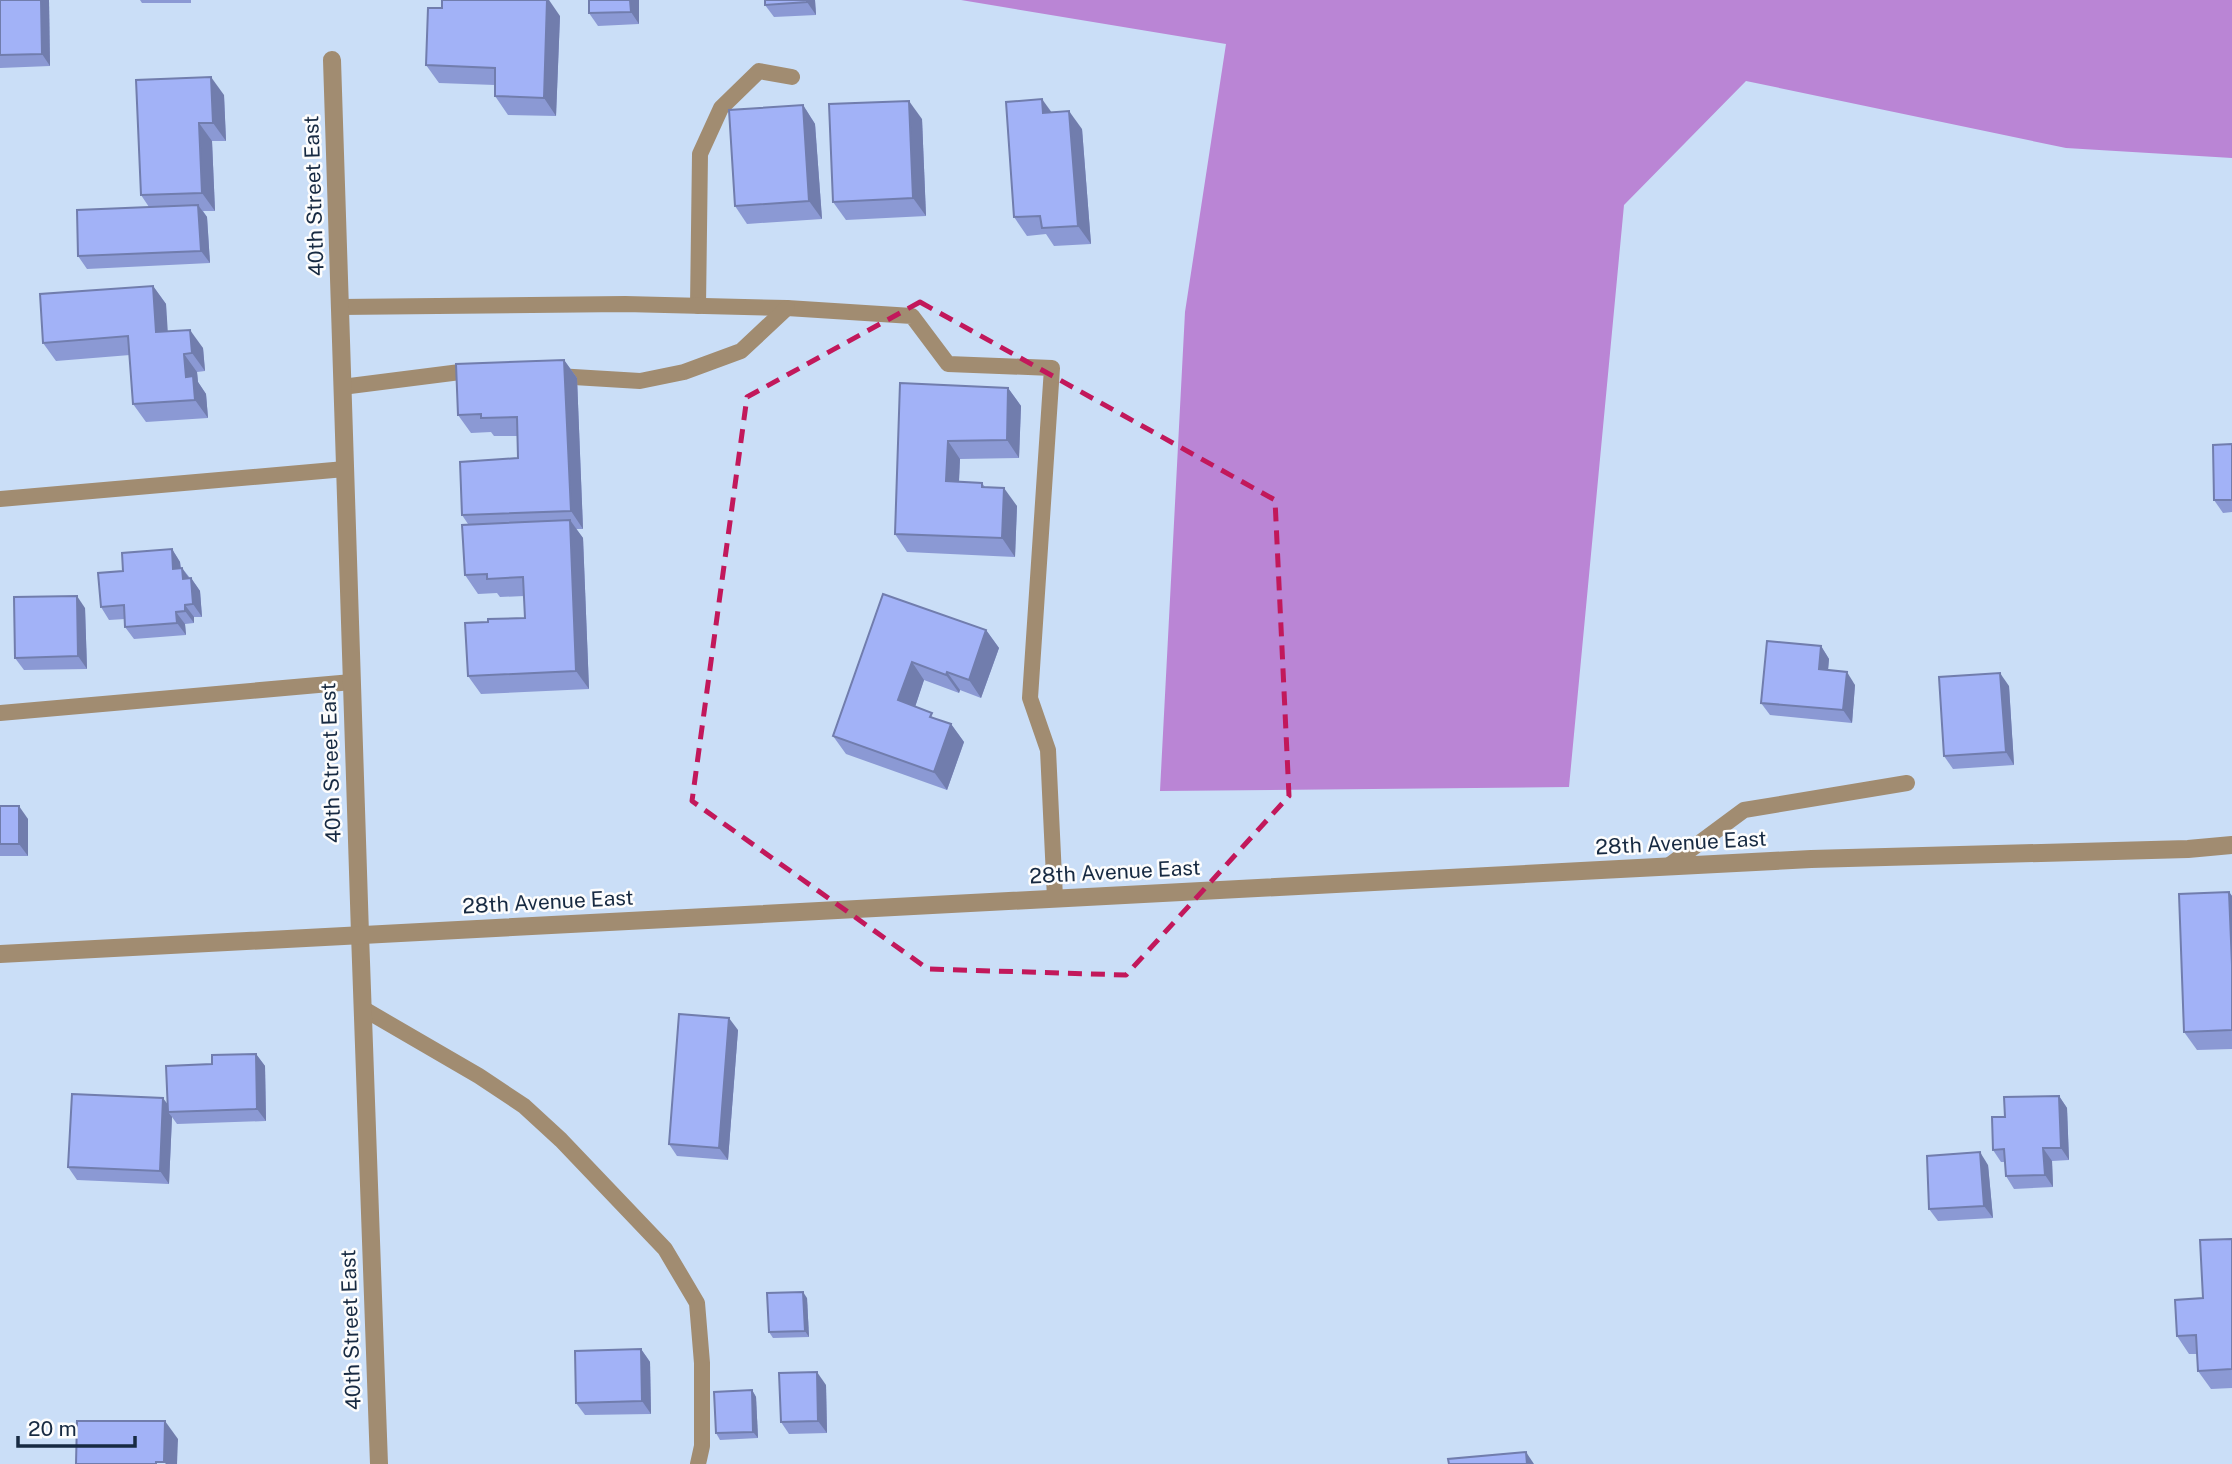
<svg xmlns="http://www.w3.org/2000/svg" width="2232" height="1464" viewBox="0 0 2232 1464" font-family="'Public Sans',sans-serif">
<rect width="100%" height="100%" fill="#cadef7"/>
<polygon fill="#ba85d5" points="961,0 2232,0 2232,158 2066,148 1746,81 1624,205 1569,787 1160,791 1185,312 1226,44"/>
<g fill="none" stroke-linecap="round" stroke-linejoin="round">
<g stroke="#a18c71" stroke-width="16">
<polyline points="698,306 700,154 721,108 759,71 792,77"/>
<polyline points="340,307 625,304 787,308 912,316 948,364 1052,368 1030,698 1048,750 1055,898"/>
<polyline points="557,376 640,381 684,372 741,351 787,308"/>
<polyline points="342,387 468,371 479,372"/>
<polyline points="0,499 345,469"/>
<polyline points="0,713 352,682"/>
<polyline points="1667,867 1744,810 1907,783"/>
<polyline points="362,1008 479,1076 524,1106 561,1140 665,1249 697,1303 702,1363 702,1446 698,1464"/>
</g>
<g stroke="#a18c71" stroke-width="18">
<polyline points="332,60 360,934 379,1464"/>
<polyline points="0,954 1811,859 2188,849 2232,845"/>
</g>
</g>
<g fill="#8b99d4">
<polygon points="0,0 49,0 50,66 0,68"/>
<polygon points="140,0 191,0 191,3 142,3"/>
<polygon points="589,0 639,0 639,24 598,26 589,13"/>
<polygon points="815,0 816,15 774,17 765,5"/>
<polygon points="560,16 556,116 508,115 495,96 495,85 439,83 426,65"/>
<polygon points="136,80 224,95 226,141 212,141 215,211 203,211 207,217 210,263 87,269 78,256 149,207 141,195"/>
<polygon points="803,105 815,124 822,219 747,224 735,206"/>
<polygon points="922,119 926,216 846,220 833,202"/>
<polygon points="1082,129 1091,244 1054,246 1046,234 1027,236 1014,217"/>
<polygon points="153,286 166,304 167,332 203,348 205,371 197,372 198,382 206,394 208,418 146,422 133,404 130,355 56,361 43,343"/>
<polygon points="564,360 577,378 583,529 576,529 583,538 589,689 481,694 468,676 488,622 525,618 524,596 500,597 497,593 478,594 465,575 468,524 462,515 518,458 518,436 494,436 491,432 471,433 458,415"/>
<polygon points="900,383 1008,388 1021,406 1019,458 960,459 959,482 982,483 985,487 1017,506 1015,557 907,552 895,534"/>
<polygon points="2232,444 2232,512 2223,513 2214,500"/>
<polygon points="172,549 180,562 181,568 182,568 190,578 191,578 200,591 202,617 194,617 194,623 185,624 186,635 134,639 125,627 125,619 109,620 101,607 123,571"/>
<polygon points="883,594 986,630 999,648 981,698 960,690 959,693 924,680 915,707 936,719 951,724 964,742 947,790 846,754 833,736"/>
<polygon points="85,608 87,669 24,670 15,658"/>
<polygon points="1821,646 1829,659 1828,670 1855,685 1852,723 1770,715 1761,703"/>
<polygon points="2009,686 2014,765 1953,769 1944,756"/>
<polygon points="0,806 28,819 28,856 0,856"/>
<polygon points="2229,892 2232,896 2232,1049 2197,1050 2184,1032"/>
<polygon points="738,1030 728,1160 677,1156 669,1144"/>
<polygon points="256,1054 265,1066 266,1121 177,1124 172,1117 169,1184 77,1180 68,1167 168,1104 212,1064"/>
<polygon points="2059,1096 2067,1108 2069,1160 2052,1161 2053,1187 2014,1189 2006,1176 2005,1162 2001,1162 1993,1150 2005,1117"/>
<polygon points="1988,1165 1993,1218 1938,1221 1929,1209"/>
<polygon points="2232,1239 2232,1388 2211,1389 2198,1371 2197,1354 2189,1354 2177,1336 2203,1298"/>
<polygon points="807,1298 809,1337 773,1338 769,1332"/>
<polygon points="641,1349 650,1362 651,1414 585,1415 576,1403"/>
<polygon points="826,1385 827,1433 789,1434 781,1422"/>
<polygon points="752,1390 756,1397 758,1438 720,1440 716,1433"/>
</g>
<g fill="#717dad">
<polygon points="41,0 49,0 50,66 42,54"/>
<polygon points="547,0 549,0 560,16 556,116 544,98"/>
<polygon points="630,0 639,0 639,24 631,12"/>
<polygon points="807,0 815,0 816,15 807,2"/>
<polygon points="211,77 224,95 226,141 213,123"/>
<polygon points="1042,99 1055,117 1043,113"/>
<polygon points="909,101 922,119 926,216 913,198"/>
<polygon points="803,105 815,124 822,219 809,201"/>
<polygon points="1069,111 1082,129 1091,244 1078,226"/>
<polygon points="199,123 212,141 215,211 202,193"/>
<polygon points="198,205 207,217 210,263 201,251"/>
<polygon points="153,286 166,304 169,350 156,332"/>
<polygon points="190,330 203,348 205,371 192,353"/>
<polygon points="184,354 197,372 198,382 206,394 208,418 195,400 186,377"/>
<polygon points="564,360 577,378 583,529 571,511"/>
<polygon points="1008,388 1021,406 1019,458 1007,440"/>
<polygon points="948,441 960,459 958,499 946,481"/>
<polygon points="1004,488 1017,506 1015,557 1002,538"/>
<polygon points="570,520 583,538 589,689 576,671"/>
<polygon points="172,549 180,562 182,582 173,569"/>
<polygon points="182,568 191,581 183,579"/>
<polygon points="191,578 200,591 202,617 193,604"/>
<polygon points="77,596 85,608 87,669 78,656"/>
<polygon points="185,605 194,617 194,623 185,611"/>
<polygon points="176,612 185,624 186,635 177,623"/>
<polygon points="986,630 999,648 981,698 969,680"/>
<polygon points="1821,646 1829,659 1827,682 1819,669"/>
<polygon points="912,662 924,680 911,719 898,700"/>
<polygon points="947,672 960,690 959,693 946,675"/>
<polygon points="1847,672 1855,685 1852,723 1843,710"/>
<polygon points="2000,673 2009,686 2014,765 2006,752"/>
<polygon points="951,724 964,742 947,790 934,772"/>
<polygon points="19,806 28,819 28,856 19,844"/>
<polygon points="2229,892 2232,896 2232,965"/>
<polygon points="729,1018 738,1030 728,1160 719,1148"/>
<polygon points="256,1054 265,1066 266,1121 257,1109"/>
<polygon points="2059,1096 2067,1108 2069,1160 2061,1148"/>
<polygon points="163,1098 172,1110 168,1112 172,1117 169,1184 160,1171"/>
<polygon points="2043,1148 2052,1161 2053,1187 2045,1175"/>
<polygon points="1980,1152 1988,1165 1993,1218 1984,1206"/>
<polygon points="803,1292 807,1298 809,1337 805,1331"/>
<polygon points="641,1349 650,1362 651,1414 642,1401"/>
<polygon points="817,1372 826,1385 827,1433 818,1421"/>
<polygon points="752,1390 756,1397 758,1438 753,1432"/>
<polygon points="165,1421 178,1439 177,1464 166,1464 164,1462"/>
<polygon points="1526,1452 1534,1464 1527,1464"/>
</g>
<g fill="#a2b2f7" stroke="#717dad" stroke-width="2">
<polygon points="0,0 41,0 42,54 0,55"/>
<polygon points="442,0 547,0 544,98 495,96 495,68 426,65 428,8 442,8"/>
<polygon points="589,0 630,0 631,12 589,13"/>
<polygon points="765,0 807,0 807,2 765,5"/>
<polygon points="211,77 213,123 199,123 202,193 141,195 136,80"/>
<polygon points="1042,99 1043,113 1069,111 1078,226 1042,228 1040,216 1014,217 1006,102"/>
<polygon points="909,101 913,198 833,202 829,104"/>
<polygon points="803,105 809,201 735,206 729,110"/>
<polygon points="198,205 201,251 78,256 77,210"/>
<polygon points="153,286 156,332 190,330 192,353 184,354 186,377 193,376 195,400 133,404 128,336 43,343 40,294"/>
<polygon points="564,360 571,511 462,515 460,462 518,458 517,417 481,418 481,414 458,415 456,364"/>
<polygon points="900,383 1008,388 1007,440 948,441 946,481 982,483 982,487 1004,488 1002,538 895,534"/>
<polygon points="2232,444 2232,500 2214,500 2213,445"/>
<polygon points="570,520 576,671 468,676 465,623 488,622 488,619 525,618 523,577 487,579 487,574 465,575 462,525"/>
<polygon points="172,549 173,569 182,568 183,579 191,578 193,604 185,605 185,611 176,612 177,623 125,627 124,605 101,607 98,573 123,571 122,553"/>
<polygon points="883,594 986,630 969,680 947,672 946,675 912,662 898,700 932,713 930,717 951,724 934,772 833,736"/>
<polygon points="77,596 78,656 15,658 14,597"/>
<polygon points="1767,641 1821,646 1819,669 1847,672 1843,710 1761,703"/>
<polygon points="2000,673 2006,752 1944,756 1939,677"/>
<rect x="0" y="806" width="19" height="38"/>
<polygon points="2229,892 2232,965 2232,1030 2184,1032 2179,894"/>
<polygon points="679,1014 729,1018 719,1148 669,1144"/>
<polygon points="256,1054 257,1109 168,1112 166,1066 212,1064 212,1055"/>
<polygon points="72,1094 163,1098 160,1171 68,1167"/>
<polygon points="2059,1096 2061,1148 2043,1148 2045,1175 2006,1176 2004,1149 1993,1150 1992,1117 2005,1117 2004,1097"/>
<polygon points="1980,1152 1984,1206 1929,1209 1927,1156"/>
<polygon points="2232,1239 2232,1369 2198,1371 2196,1335 2177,1336 2175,1300 2203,1298 2200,1240"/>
<polygon points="803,1292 805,1331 769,1332 767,1293"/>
<polygon points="641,1349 642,1401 576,1403 575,1351"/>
<polygon points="817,1372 818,1421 781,1422 779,1373"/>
<polygon points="752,1390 753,1432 716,1433 714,1392"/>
<polygon points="77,1421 165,1421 164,1462 156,1462 156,1464 76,1464"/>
<polygon points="1526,1452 1527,1464 1449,1464 1448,1459"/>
</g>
<path fill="none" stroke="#c2185b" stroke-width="5" stroke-dasharray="14 9" stroke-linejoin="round" d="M 920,302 L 1275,500 L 1289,796 L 1126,975 L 928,969 L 692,801 L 747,397 Z"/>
<g text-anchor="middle" stroke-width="5" stroke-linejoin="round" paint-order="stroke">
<g font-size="21" fill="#172a42" stroke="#fdfdfd">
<text transform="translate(314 196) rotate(-92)" y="7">40th Street East</text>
<text transform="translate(331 763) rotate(-92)" y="7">40th Street East</text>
<text transform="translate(1681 843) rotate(-3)" y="7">28th Avenue East</text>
<text transform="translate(1115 872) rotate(-3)" y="7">28th Avenue East</text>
<text transform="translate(548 902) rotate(-3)" y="7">28th Avenue East</text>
<text transform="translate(351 1330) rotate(-92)" y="7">40th Street East</text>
</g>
</g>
<path d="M18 1436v10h117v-10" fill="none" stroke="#172a42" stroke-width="3.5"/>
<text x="28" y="1436" font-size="21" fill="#172a42" stroke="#fdfdfd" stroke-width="5" paint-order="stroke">20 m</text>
</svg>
